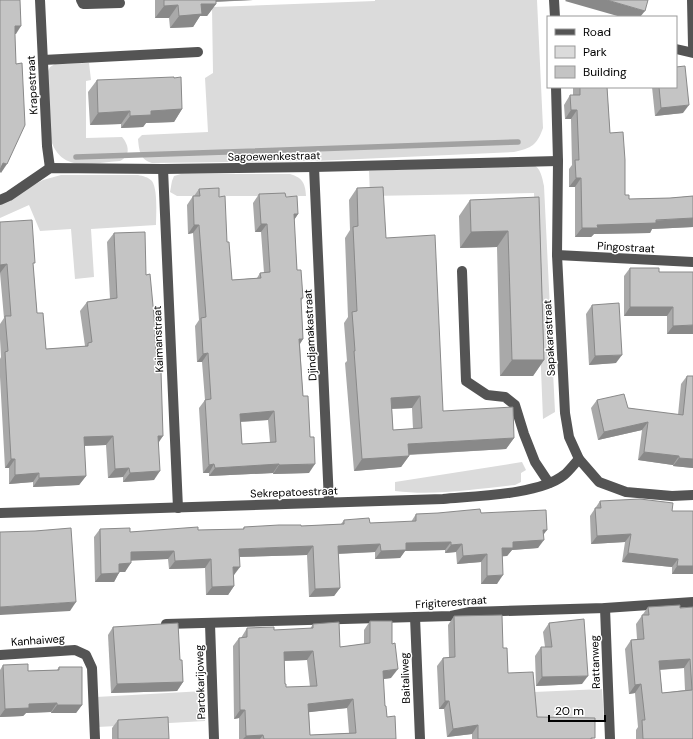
<svg xmlns="http://www.w3.org/2000/svg" width="693" height="739" viewBox="0 0 693 739" font-family="'DM Sans',sans-serif">
<rect width="100%" height="100%" fill="#fff"/>
<g fill="#dbdbdb">
<path d="M 375,0 L 537,0 L 543,128 C 537,145 532,148 514,152 L 315,161 L 152,163 C 140,160 139,150 138,139 L 142,135 L 208,132 L 205,78 L 213,73 L 212,7 L 375,1 Z"/>
<path d="M 89,63 L 91,80 L 86,81 L 86,138 L 122,137 C 129,145 131,156 120,161 C 91,163 60,174 50,137 L 47,73 L 50,67 L 55,64 Z"/>
<path d="M 532,164 C 541,168 542,177 544,186 L 555,412 L 543,419 L 534,193 L 370,196 L 369,171 Z"/>
<path d="M 181,174 L 290,174 C 303,178 305,183 306,196 L 177,196 L 170,192 L 172,181 L 174,176 Z"/>
<path d="M 61,175 L 138,175 C 143,176 148,177 152,181 C 158,190 156,215 156,225 L 91,229 L 94,277 L 75,279 L 71,229 L 40,231 L 29,205 L 0,218 L 0,203 L 43,180 Z"/>
<path d="M 522,462 L 526,470 L 521,473 L 521,482 L 515,485 C 475,489 435,496 395,491 L 395,482 Z"/>
<polygon points="602,689 604,720 535,722 534,692"/>
<polygon points="204,691 205,721 98,727 96,697"/>
</g>
<g fill="none" stroke-linecap="round" stroke-linejoin="round">
<polyline stroke="#a2a2a2" stroke-width="5.5" points="76,157 518,142"/>
<g stroke="#545454" stroke-width="10">
<polyline points="40,0 47,146 50,168"/>
<polyline points="81,0 83,4 87,4 120,3"/>
<polyline points="554,0 555,17"/>
<polyline points="692,0 693,46"/>
<polyline points="676,49 693,53"/>
<polyline points="43,60 198,52"/>
<polyline points="556,87 558,161 557,255 565,413 569,437 579,459 599,482 626,492 672,496 693,495"/>
<polyline points="314,167 329,502"/>
<polyline points="163,169 178,508"/>
<polyline points="0,200 9,196 50,168 163,169 314,167 558,161"/>
<polyline points="557,255 693,262"/>
<polyline points="462,271 466,381 487,395 505,397 515,405 524,434 535,462 549,483"/>
<path d="M 0,513 L 443,499 C 475,496 539,495 564,475 C 569,471 574,464 579,459"/>
<polyline points="605,608 610,739"/>
<polyline points="415,617 420,739"/>
<polyline points="166,624 451,616 470,612 605,608 693,602"/>
<polyline points="210,624 214,739"/>
<polyline points="0,655 75,650 86,655 92,668 95,739"/>
</g>
</g>
<g fill="#a9a9a9" fill-rule="evenodd">
<polygon points="155,0 253,0 216,2 216,4 207,16 200,16 193,27 170,28 169,18 155,18"/>
<polygon points="97,80 182,109 174,122 146,123 143,127 121,128 121,124 90,125 88,92"/>
<polygon points="573,87 607,87 610,133 625,195 629,199 670,198 693,196 693,227 652,229 650,233 594,234 591,237 575,237 575,187 569,187 569,169 572,165 571,119 565,119 564,105 570,95 573,95"/>
<polygon points="652,87 676,87 683,113 655,116"/>
<path d="M 357,188 L 386,238 L 443,411 L 514,438 L 506,449 L 409,455 L 409,456 L 401,467 L 354,471 L 345,363 L 347,361 L 344,323 L 348,317 L 345,238 L 350,230 L 349,200 ZM 412,408 L 413,429 L 393,430 L 392,409 Z"/>
<path d="M 199,189 L 219,197 L 227,242 L 232,280 L 257,278 L 260,273 L 264,273 L 261,232 L 255,232 L 253,203 L 259,194 L 286,197 L 298,214 L 294,220 L 297,270 L 303,298 L 301,301 L 303,339 L 300,344 L 303,396 L 309,473 L 273,474 L 273,473 L 209,476 L 209,473 L 203,473 L 199,408 L 205,400 L 202,362 L 197,362 L 195,326 L 199,320 L 193,233 L 188,234 L 187,205 L 193,196 L 194,196 ZM 268,420 L 270,442 L 242,444 L 241,422 Z"/>
<polygon points="539,197 544,360 533,376 500,376 497,247 460,248 459,216 470,200"/>
<polygon points="0,222 33,265 37,313 46,349 85,346 80,311 87,302 110,299 107,242 114,233 146,275 159,442 154,480 123,482 123,477 108,478 106,445 84,446 86,476 79,485 33,487 33,482 9,484 9,468 5,468 0,377 0,359 1,357 0,339 0,324 4,318 0,273"/>
<polygon points="630,268 659,272 693,334 667,334 667,316 624,316 624,276"/>
<polygon points="592,305 616,363 589,365 586,314"/>
<polygon points="687,376 693,468 673,466 673,465 638,460 642,430 598,440 591,408 597,400 628,408 678,415 681,384"/>
<polygon points="600,501 672,511 693,511 693,574 672,574 672,567 622,562 625,542 591,544 590,516"/>
<polygon points="481,513 543,535 538,548 512,550 507,556 502,556 497,584 481,584 481,562 457,564 456,552 445,553 445,550 405,551 400,558 375,559 375,552 338,554 340,588 334,596 309,597 307,555 239,557 234,575 234,586 228,595 206,595 205,568 169,569 168,559 131,560 125,572 119,572 114,582 95,582 94,537 100,529 130,532 198,530 243,529 244,527 301,526 341,524 344,520 370,523 411,522 416,514"/>
<path d="M 648,607 L 680,608 L 693,607 L 693,739 L 636,739 L 636,730 L 638,727 L 635,693 L 629,694 L 625,649 L 631,640 L 637,639 L 636,624 ZM 684,668 L 685,690 L 662,693 L 660,670 Z"/>
<polygon points="454,616 503,648 508,673 537,717 594,739 472,739 472,734 447,737 444,709 439,709 437,666 443,658 449,657 448,625"/>
<path d="M 370,621 L 391,678 L 383,679 L 385,706 L 387,717 L 396,739 L 239,739 L 239,718 L 234,719 L 233,646 L 239,638 L 241,638 L 247,628 L 274,630 L 310,629 L 313,624 L 340,647 L 364,644 L 364,630 ZM 307,660 L 310,687 L 286,687 L 285,684 L 284,661 ZM 347,708 L 349,733 L 310,735 L 309,712 Z"/>
<polygon points="549,623 582,684 536,686 535,656 541,647 545,647 543,632"/>
<polygon points="113,627 180,660 183,682 177,691 111,693 108,635"/>
<polygon points="3,665 28,671 57,670 59,667 82,705 76,713 51,713 51,712 26,713 23,716 0,717 0,670"/>
<polygon points="118,720 169,739 112,739 112,728"/>
</g>
<g fill="#898989">
<polygon points="208,0 253,0 206,2"/>
<polygon points="566,0 607,0 645,11 640,17 621,17 565,1"/>
<polygon points="201,4 216,4 207,16 200,16 193,27 170,28 179,16"/>
<polygon points="178,5 169,18 155,18 164,6"/>
<polygon points="15,26 21,26 16,34 9,34"/>
<polygon points="689,105 683,113 655,116 661,108"/>
<polygon points="182,109 174,122 146,123 143,127 121,128 130,116 151,111"/>
<polygon points="571,110 577,110 571,119 565,119"/>
<polygon points="130,111 121,124 90,125 98,113"/>
<polygon points="3,163 7,164 1,173 0,172 0,167"/>
<polygon points="576,178 581,178 575,187 569,187"/>
<polygon points="294,214 298,214 292,223"/>
<polygon points="693,218 693,227 652,229 650,233 594,234 591,237 575,237 582,228 597,225"/>
<polygon points="261,224 267,224 261,232 255,232"/>
<polygon points="194,225 199,225 193,233 188,234"/>
<polygon points="508,231 497,247 460,248 471,232"/>
<polygon points="7,264 0,273 0,265"/>
<polygon points="630,307 673,307 667,316 624,316"/>
<polygon points="693,325 693,334 667,334 673,326"/>
<polygon points="299,339 303,339 297,348"/>
<polygon points="208,353 202,362 197,362 203,354"/>
<polygon points="622,355 616,363 589,365 595,356"/>
<polygon points="512,360 544,360 533,376 500,376"/>
<polygon points="420,396 412,408 383,409 391,398"/>
<polygon points="274,411 268,420 234,422 240,414"/>
<polygon points="648,422 642,430 598,440 604,432"/>
<polygon points="113,436 106,445 78,446 84,437"/>
<polygon points="158,436 163,436 157,445"/>
<polygon points="514,438 506,449 400,455 408,444"/>
<polygon points="644,452 679,456 673,465 638,460"/>
<polygon points="409,456 401,467 354,471 362,459"/>
<polygon points="679,458 693,459 693,468 673,466"/>
<polygon points="11,459 15,459 9,468 5,468"/>
<polygon points="214,464 209,473 203,473 209,465"/>
<polygon points="279,464 273,473 209,476 215,468"/>
<polygon points="315,464 309,473 273,474 279,465"/>
<polygon points="129,468 123,477 108,478 115,469"/>
<polygon points="160,471 154,480 123,482 130,473"/>
<polygon points="39,473 33,482 9,484 15,475"/>
<polygon points="86,476 79,485 33,487 39,478"/>
<polygon points="543,530 547,530 541,538"/>
<polygon points="631,534 625,542 591,544 597,536"/>
<polygon points="544,540 538,548 512,550 507,556 496,557 502,548 513,542"/>
<polygon points="451,542 445,550 405,551 400,558 375,559 381,551 406,543"/>
<polygon points="380,544 375,552 332,554 338,546"/>
<polygon points="462,544 456,552 445,553 451,545"/>
<polygon points="313,546 307,555 233,557 239,549"/>
<polygon points="174,551 168,559 125,561 131,552"/>
<polygon points="628,553 678,559 672,567 622,562"/>
<polygon points="487,554 481,562 457,564 463,556"/>
<polygon points="211,559 205,568 169,569 175,561"/>
<polygon points="131,563 125,572 113,572 119,564"/>
<polygon points="677,566 693,566 693,574 672,574"/>
<polygon points="233,567 240,567 234,575"/>
<polygon points="119,573 114,582 95,582 101,574"/>
<polygon points="503,575 497,584 481,584 487,576"/>
<polygon points="234,586 228,595 206,595 212,587"/>
<polygon points="340,588 334,596 309,597 315,589"/>
<polygon points="76,602 70,611 0,615 0,607"/>
<polygon points="313,651 307,660 278,661 284,652"/>
<polygon points="690,659 684,668 653,670 659,661"/>
<polygon points="398,669 391,678 377,680 383,671"/>
<polygon points="588,676 582,684 536,686 542,677"/>
<polygon points="183,682 177,691 111,693 117,684"/>
<polygon points="641,684 635,693 629,694 635,685"/>
<polygon points="353,699 347,708 302,713 308,704"/>
<polygon points="445,701 449,701 444,709 439,709"/>
<polygon points="57,703 51,712 26,713 23,716 0,717 0,716 5,709 29,704"/>
<polygon points="57,705 82,705 76,713 51,713"/>
<polygon points="240,710 245,710 239,718 234,719"/>
<polygon points="478,725 472,734 447,737 453,729"/>
<polygon points="263,735 260,739 243,739 246,736"/>
</g>
<g fill="#c4c4c4" stroke="#898989" fill-rule="evenodd">
<polygon points="0,0 20,0 21,26 15,26 15,35 16,64 22,63 25,125 7,164 3,163 0,170"/>
<polygon points="164,0 216,0 216,4 201,4 202,14 179,16 178,5 164,6"/>
<polygon points="607,0 648,0 645,11"/>
<polygon points="685,66 689,105 661,108 659,87 676,87 676,67"/>
<polygon points="174,77 174,78 181,77 182,109 151,111 151,115 130,116 130,111 98,113 97,80"/>
<polygon points="580,87 607,87 610,133 623,132 625,160 625,195 629,195 629,199 670,198 693,196 693,218 656,220 656,223 597,225 598,228 582,228 581,178 576,178 575,160 579,160 577,110 571,110 570,95 580,95"/>
<path d="M 383,187 L 386,238 L 435,235 L 443,411 L 513,407 L 514,438 L 408,444 L 409,456 L 362,459 L 354,351 L 355,351 L 352,312 L 357,311 L 353,227 L 358,226 L 357,188 ZM 420,396 L 422,428 L 393,430 L 391,398 Z"/>
<path d="M 219,188 L 219,197 L 225,196 L 227,242 L 229,242 L 232,280 L 261,278 L 260,273 L 270,272 L 267,224 L 261,224 L 259,194 L 285,193 L 286,197 L 297,196 L 298,214 L 294,214 L 297,270 L 301,270 L 303,298 L 301,298 L 303,339 L 299,339 L 303,396 L 308,396 L 310,437 L 314,437 L 315,464 L 279,465 L 279,464 L 215,468 L 214,464 L 209,465 L 205,400 L 211,399 L 208,353 L 203,354 L 201,318 L 206,317 L 199,225 L 194,225 L 193,196 L 200,196 L 199,189 ZM 274,411 L 276,442 L 242,444 L 240,414 Z"/>
<polygon points="539,197 544,360 512,360 508,231 471,232 470,200"/>
<polygon points="32,220 35,263 33,263 37,313 43,313 46,349 88,346 88,343 92,342 87,302 117,298 114,233 145,232 146,275 150,274 154,316 157,371 161,371 163,436 158,436 160,471 130,473 129,468 115,469 113,436 84,437 86,476 39,478 39,473 15,475 15,459 11,459 5,352 8,351 5,316 11,316 7,264 0,265 0,222"/>
<polygon points="630,268 659,268 659,272 693,272 693,325 673,326 673,307 630,307"/>
<polygon points="619,303 622,355 595,356 592,305"/>
<polygon points="687,376 693,376 693,459 679,458 679,456 644,452 648,422 604,432 597,400 624,394 628,408 683,415"/>
<polygon points="640,499 673,503 672,511 693,511 693,566 677,566 678,559 628,553 631,534 597,536 595,508 601,508 600,501"/>
<polygon points="480,509 481,513 546,510 547,530 543,530 544,540 513,542 513,548 502,548 503,575 487,576 487,554 463,556 462,544 451,545 451,542 406,543 406,550 381,551 380,544 338,546 340,588 315,589 313,546 239,549 240,567 233,567 234,586 212,587 211,559 175,561 174,551 131,552 131,563 119,564 119,573 101,574 100,529 130,528 130,532 198,527 198,530 244,529 244,527 279,525 301,525 301,526 344,524 344,520 369,518 370,523 416,521 416,514 438,513"/>
<polygon points="71,528 76,602 0,607 0,532 35,531"/>
<path d="M 680,605 L 680,608 L 693,607 L 693,739 L 643,739 L 642,720 L 645,720 L 641,684 L 635,685 L 631,640 L 644,639 L 642,615 L 649,615 L 648,607 ZM 690,659 L 692,690 L 662,693 L 659,661 Z"/>
<polygon points="502,615 503,648 507,648 508,673 533,672 537,717 595,718 595,738 591,738 591,739 478,739 478,725 453,729 449,701 445,701 443,658 455,657 454,616"/>
<polygon points="584,619 588,676 542,677 541,647 552,647 549,623"/>
<path d="M 370,621 L 392,621 L 392,644 L 395,643 L 398,669 L 383,671 L 385,706 L 386,706 L 387,717 L 395,716 L 396,739 L 264,739 L 263,735 L 246,736 L 245,710 L 240,710 L 239,638 L 247,637 L 247,628 L 274,627 L 274,630 L 313,628 L 313,624 L 339,622 L 340,647 L 370,643 ZM 313,651 L 317,686 L 286,687 L 286,684 L 285,684 L 284,652 ZM 353,699 L 356,733 L 310,735 L 308,704 Z"/>
<polygon points="178,623 180,660 182,660 183,682 117,684 113,627"/>
<polygon points="28,664 28,671 59,670 59,667 82,667 82,705 57,705 57,703 29,704 29,708 5,709 3,665"/>
<polygon points="168,717 169,739 118,739 118,720"/>
</g>
<g text-anchor="middle" stroke-width="3" stroke-linejoin="round" paint-order="stroke">
<g font-size="11" fill="#000" stroke="#fff">
<text transform="translate(32 85) rotate(-93)" y="4">Krapestraat</text>
<text transform="translate(274 156) rotate(-1)" y="4">Sagoewenkestraat</text>
<text transform="translate(626 247) rotate(3)" y="4">Pingostraat</text>
<text transform="translate(310 335) rotate(-93)" y="4">Djindjamakastraat</text>
<text transform="translate(549 338) rotate(-93)" y="4">Sapakarastraat</text>
<text transform="translate(158 339) rotate(-92)" y="4">Kaimanstraat</text>
<text transform="translate(294 492) rotate(-2)" y="4">Sekrepatoestraat</text>
<text transform="translate(451 602) rotate(-4)" y="4">Frigiterestraat</text>
<text transform="translate(38 640) rotate(-4)" y="4">Kanhaiweg</text>
<text transform="translate(595 662) rotate(-92)" y="4">Rattanweg</text>
<text transform="translate(405 678) rotate(-92)" y="4">Baitaliweg</text>
<text transform="translate(200 682) rotate(-92)" y="4">Partokarijoweg</text>
</g>
</g>
<rect x="547" y="16" width="130" height="72" fill="#ffffff" stroke="#999999"/>
<rect x="555" y="29" width="20" height="6" fill="#545454" stroke="#999999"/>
<text x="583" y="36" font-size="12" fill="#000000">Road</text>
<rect x="555" y="46" width="20" height="12" fill="#dbdbdb" stroke="#999999"/>
<text x="583" y="56" font-size="12" fill="#000000">Park</text>
<rect x="555" y="66" width="20" height="12" fill="#c4c4c4" stroke="#999999"/>
<text x="583" y="76" font-size="12" fill="#000000">Building</text>
<path d="M549 715v6h56v-6" fill="none" stroke="#000000" stroke-width="2"/>
<text x="555" y="715" font-size="12" fill="#000000" stroke="#ffffff" stroke-width="3" paint-order="stroke">20 m</text>
</svg>
